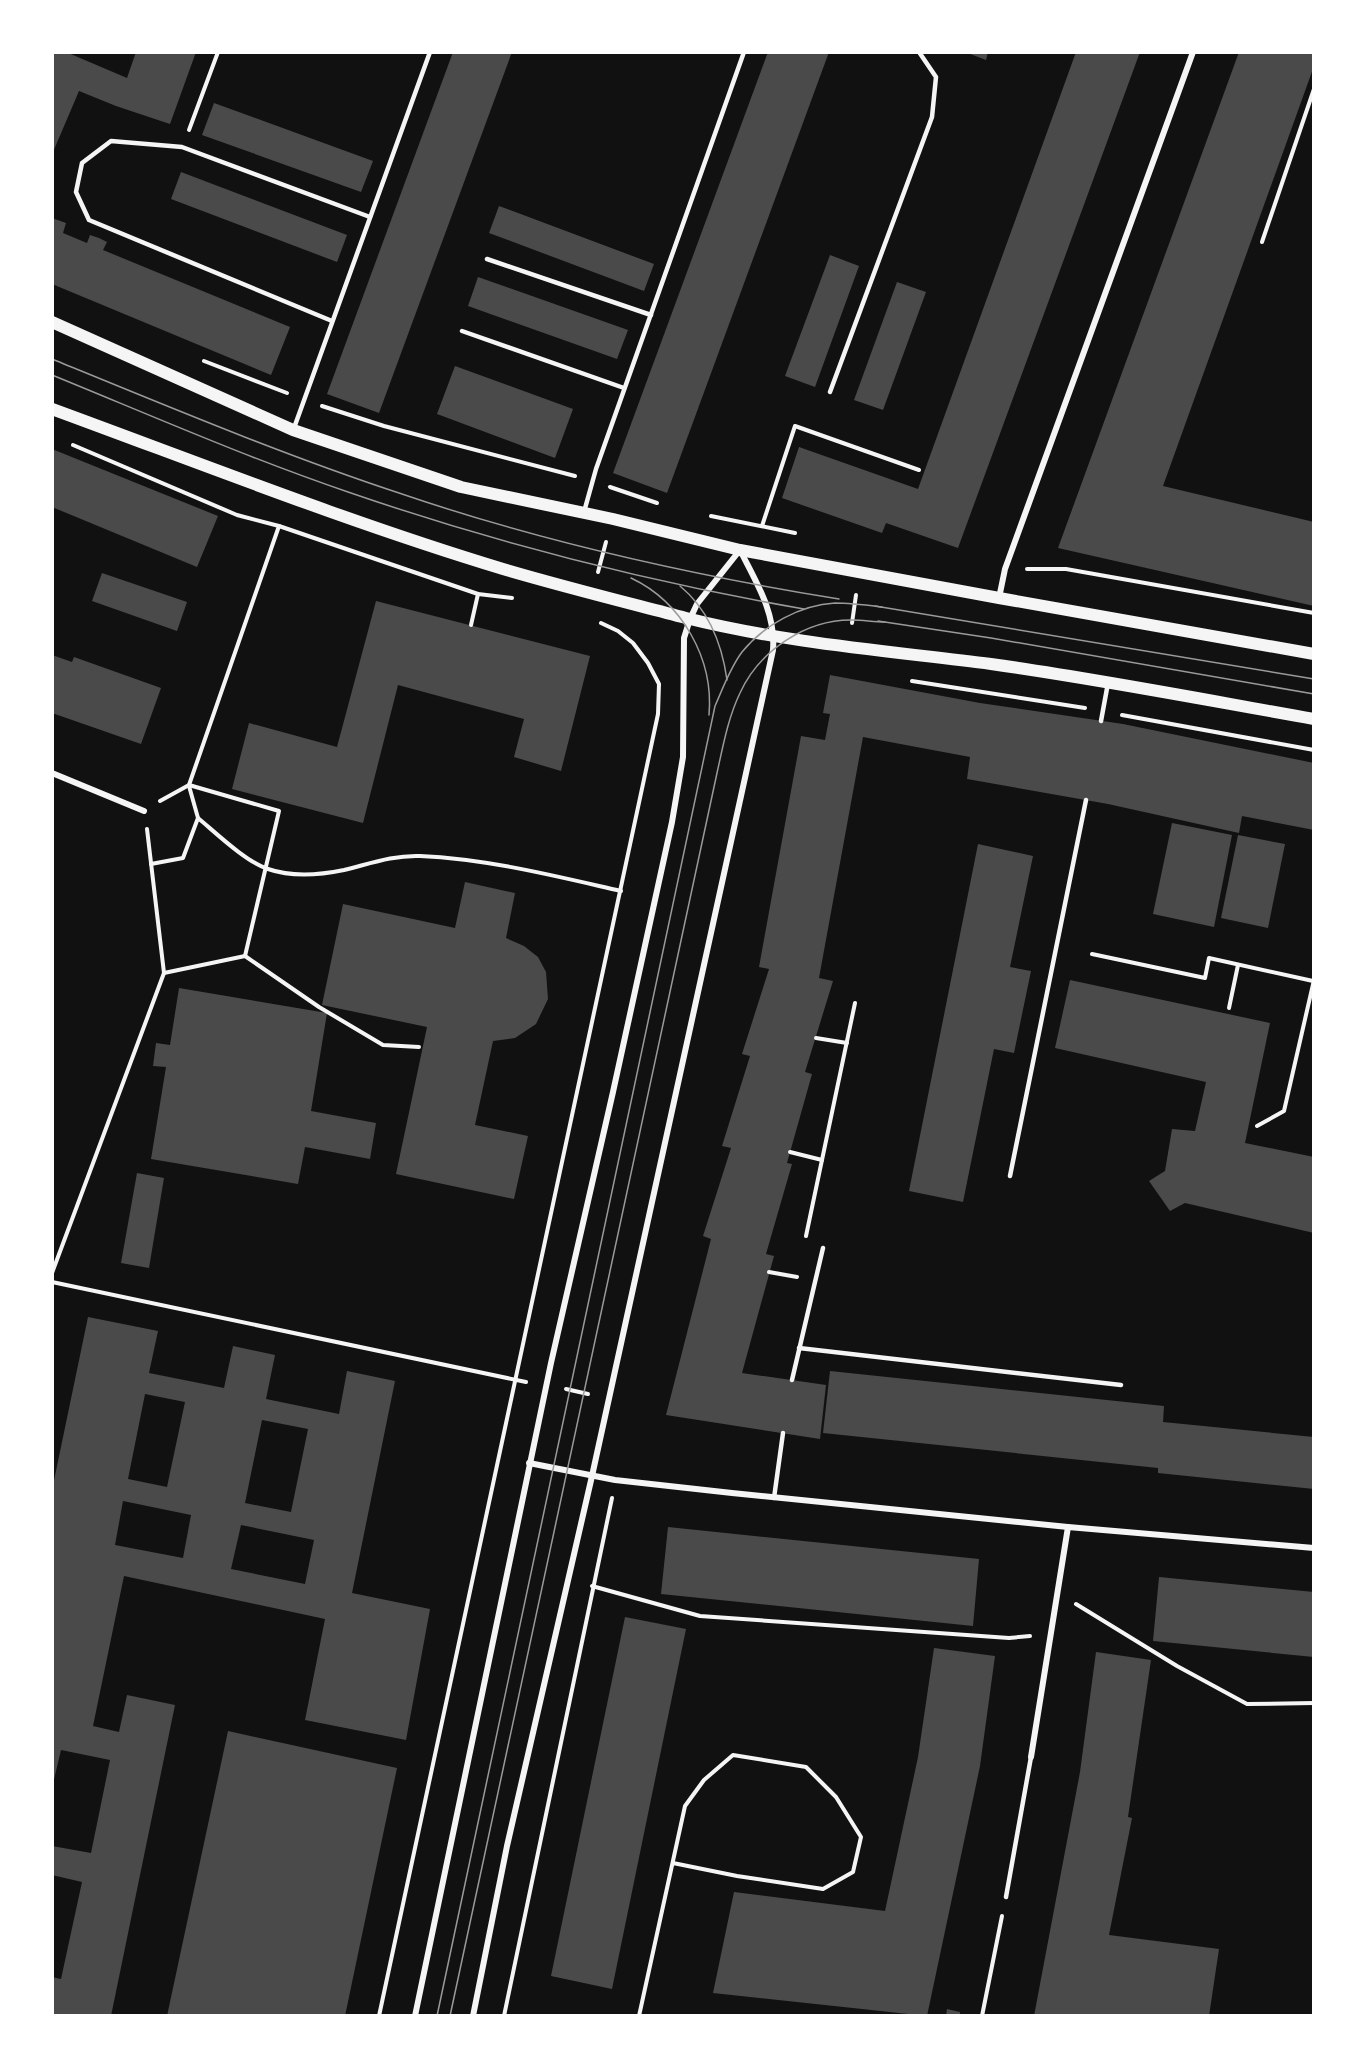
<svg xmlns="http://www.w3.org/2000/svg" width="1366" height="2068" viewBox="0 0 1366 2068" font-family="'IBM Plex Serif',serif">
<rect width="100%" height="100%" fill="#111"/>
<g fill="#4a4a4a" fill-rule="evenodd">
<polygon points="52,52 66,52 127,78 136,52 196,52 170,124 116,106 79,91 53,152"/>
<polygon points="453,52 512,52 379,413 327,394"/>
<polygon points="768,52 829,52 667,493 613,473"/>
<polygon points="965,52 988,52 986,60"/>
<polygon points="1076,52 1140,52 958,548 886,523 882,533 782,498 799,447 918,489"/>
<polygon points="1239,52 1314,52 1314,66 1163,486 1314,522 1314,606 1058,548"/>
<polygon points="214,103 373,161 361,192 202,135"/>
<polygon points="181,172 347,235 337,262 171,199"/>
<polygon points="499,206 654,264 644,291 489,233"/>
<polygon points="52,218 66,223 63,233 87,243 90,235 99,238 107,242 103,250 290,327 271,375 52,284"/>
<polygon points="830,255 859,266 815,387 785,376"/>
<polygon points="478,277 628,330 617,359 468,306"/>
<polygon points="897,282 926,292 883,410 854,400"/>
<polygon points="455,366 573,409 555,458 437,414"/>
<polygon points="52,449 218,516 197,567 52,507"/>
<polygon points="102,573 187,602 177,631 92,601"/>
<polygon points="376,601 590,656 561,771 514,757 524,719 398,685 363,823 232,789 249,723 337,747"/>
<polygon points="52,655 72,662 74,657 161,688 141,744 52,713"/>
<polygon points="830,675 980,703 1123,724 1314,763 1314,830 1242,816 1239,833 1108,804 967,779 970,757 863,737 819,978 833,981 805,1072 812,1074 787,1163 792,1164 766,1254 774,1256 742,1373 826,1385 820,1439 666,1415 711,1239 703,1236 731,1148 722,1146 750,1056 742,1054 769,969 759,967 801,736 825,740 830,714 823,713"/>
<polygon points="1172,823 1232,835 1214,927 1153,914"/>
<polygon points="1238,835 1285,844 1268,928 1221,918"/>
<polygon points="978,844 1033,856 1010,967 1031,971 1014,1053 994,1049 963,1202 909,1191"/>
<polygon points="465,882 515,893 506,938 524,946 538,957 546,972 548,999 536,1024 515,1038 493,1041 475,1125 528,1136 514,1199 396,1174 427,1027 322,1005 343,904 455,928"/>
<polygon points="1070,980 1270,1023 1245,1143 1314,1157 1314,1233 1185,1203 1170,1211 1149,1181 1165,1171 1172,1129 1195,1131 1206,1082 1055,1048"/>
<polygon points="179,988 327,1013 311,1111 376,1123 370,1159 305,1147 298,1184 151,1159 166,1067 153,1066 156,1043 170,1045"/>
<polygon points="137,1173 164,1178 149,1268 121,1263"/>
<path d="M 88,1317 L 158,1331 L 149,1373 L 224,1388 L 233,1346 L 275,1355 L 266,1399 L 339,1414 L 347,1371 L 395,1381 L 352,1593 L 430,1609 L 406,1740 L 305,1720 L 325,1619 L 124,1576 L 93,1726 L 119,1732 L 127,1695 L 175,1705 L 111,2016 L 52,2016 L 52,1977 L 61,1979 L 82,1882 L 52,1875 L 52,1846 L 91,1853 L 110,1760 L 61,1750 L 52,1788 L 52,1490 ZM 145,1394 L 185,1402 L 167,1487 L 128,1479 ZM 262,1420 L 308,1429 L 291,1512 L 245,1503 ZM 123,1501 L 191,1515 L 183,1558 L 115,1545 ZM 241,1525 L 314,1540 L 305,1584 L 231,1569 Z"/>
<polygon points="830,1371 1164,1406 1163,1422 1314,1437 1314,1489 1158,1473 1158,1468 823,1433"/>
<polygon points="668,1527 979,1559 973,1626 661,1594"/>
<polygon points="1159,1577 1314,1592 1314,1657 1153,1641"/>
<polygon points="625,1617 686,1629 612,1989 551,1976"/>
<polygon points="934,1648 995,1656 980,1766 927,2016 713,1993 734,1892 885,1911 918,1757"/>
<polygon points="1096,1652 1151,1660 1128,1817 1132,1818 1109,1935 1219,1949 1209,2016 1034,2016 1080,1772"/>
<polygon points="228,1731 397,1768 345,2016 167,2016"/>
<polygon points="947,2009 960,2012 960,2016 946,2016"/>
</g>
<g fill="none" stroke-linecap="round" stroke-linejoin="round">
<g stroke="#f5f5f5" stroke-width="4">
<polyline points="189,130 218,52"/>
<polyline points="1262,242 1314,89"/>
<polyline points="204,361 287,393"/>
<polyline points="322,406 384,426 575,476"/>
<polyline points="73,445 237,515 279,526 478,594 512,598"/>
<polyline points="610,487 657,503"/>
<polyline points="711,516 795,533"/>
<polyline points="762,526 795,426 919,470"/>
<polyline points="1027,569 1066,569 1314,613"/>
<polyline points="598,572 606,542"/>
<polyline points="852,623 856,595"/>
<polyline points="471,625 478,594"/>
<polyline points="912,681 1085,708"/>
<polyline points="1122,715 1314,750"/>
<polyline points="189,785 279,811 245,956"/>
<polyline points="160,801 189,785 279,526"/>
<path d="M 198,818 C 216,833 246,862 268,869 C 291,877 320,875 344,870 C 369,864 393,855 420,856 C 488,859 555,876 621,891"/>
<polyline points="151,864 183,858 198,818 189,786"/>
<polyline points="1092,954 1205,978 1209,958 1313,981"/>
<polyline points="164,973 245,956 319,1007 383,1045 419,1047"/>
<polyline points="1229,1008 1238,965"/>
<polyline points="816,1038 847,1043"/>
<polyline points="1257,1126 1284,1111 1314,980"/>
<polyline points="790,1152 822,1160"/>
<polyline points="806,1236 855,1003"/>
<polyline points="769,1272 797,1277"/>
<polyline points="52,1273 164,973 147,829"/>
<polyline points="52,1282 526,1382"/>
<polyline points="566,1389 588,1394"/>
<polyline points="592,1586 700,1616 1009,1638 1030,1636"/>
<polyline points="1076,1604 1177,1666 1247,1704 1314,1703"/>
<polyline points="379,2016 658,714 659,684 648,663 633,643 618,631 601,623"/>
<polyline points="504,2016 612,1498"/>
<polyline points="639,2016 685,1806 704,1780 733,1755 806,1767 836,1797 861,1837 853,1872 823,1889 737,1876 673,1863"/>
<polyline points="982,2016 1002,1916"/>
</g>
<g stroke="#f5f5f5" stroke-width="4.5">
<polyline points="487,259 651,315"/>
<polyline points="332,321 89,220 76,192 82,163 111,141 182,147 370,217"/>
<polyline points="462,331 624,388"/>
<polyline points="830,392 932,117 936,77 919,52"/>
<polyline points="294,428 430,52"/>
<polyline points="584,512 596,469 744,52"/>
<polyline points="1101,721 1108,683"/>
<polyline points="1010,1176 1086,800"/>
<polyline points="799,1348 1121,1385"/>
<polyline points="792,1380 823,1248"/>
<polyline points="774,1498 783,1433"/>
<polyline points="1006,1897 1031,1757"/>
</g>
<g stroke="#f5f5f5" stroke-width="6">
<polyline points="999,598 1005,569 1193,52"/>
<polyline points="52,773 144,811"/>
<polyline points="529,1463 615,1480 732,1493 1068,1527 1314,1548"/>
<polyline points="1031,1757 1068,1527"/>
<path d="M 415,2016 L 551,1363 L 613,1092 L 672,822 L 683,757 L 684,638 L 690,619 L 697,604 L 740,550 C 756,582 776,613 773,650 L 592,1476 L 507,1846 L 473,2016"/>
</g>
<g stroke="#f5f5f5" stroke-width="12">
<polyline points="52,322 293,430 461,487 613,519 740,550 999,598 1314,654"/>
<path d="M 52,409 C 202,464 351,523 503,569 C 564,587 625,602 686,618 C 786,643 889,651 991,664 C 1099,679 1206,700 1314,719"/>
</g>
<g stroke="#9a9a9a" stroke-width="1.5">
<path d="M 52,359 C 167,406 281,454 399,493 C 542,542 691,575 839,599"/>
<path d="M 52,375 C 150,415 248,458 348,492 C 496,543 649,582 804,609"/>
<path d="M 631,578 C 682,602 714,659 709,715"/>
<path d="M 680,586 C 709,610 722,644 727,680"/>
<polyline points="875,606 1314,679"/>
<polyline points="878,621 991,638 1314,694"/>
<path d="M 437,2016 L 715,706 C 723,688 730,668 742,652 C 764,625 800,605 835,603 C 851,603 866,605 882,607"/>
<path d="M 450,2016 L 717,773 C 723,746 728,718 740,693 C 759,651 806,619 853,620 C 863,620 874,622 885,622"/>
</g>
</g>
<rect width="1366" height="2068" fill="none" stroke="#ffffff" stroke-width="108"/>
</svg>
